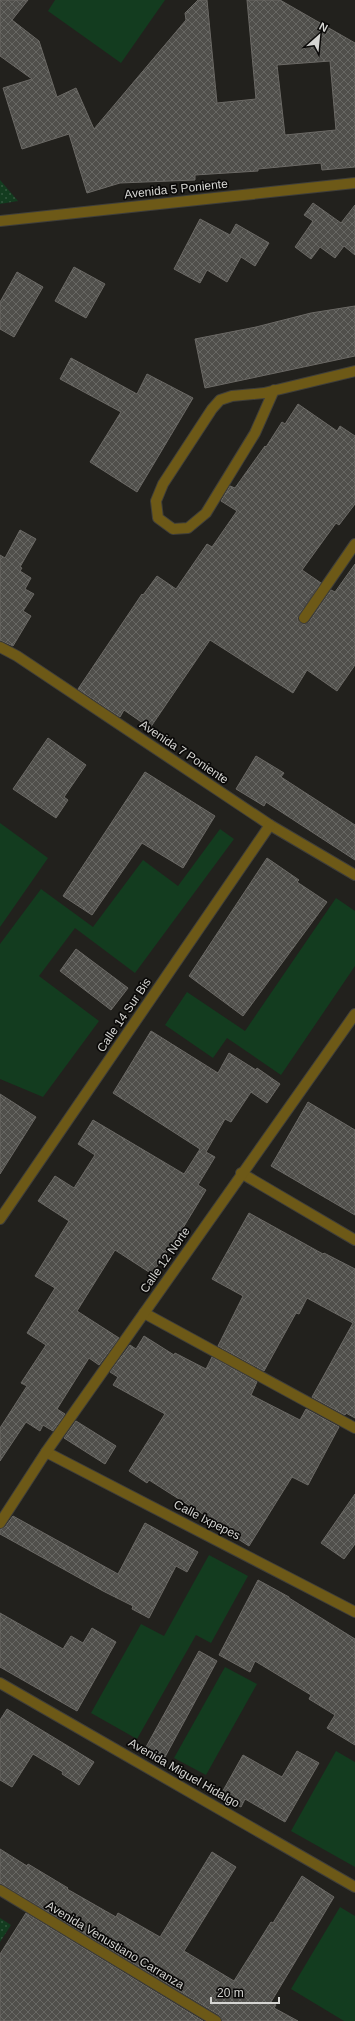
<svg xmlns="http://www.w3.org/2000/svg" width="355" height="2021" viewBox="0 0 355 2021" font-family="Helvetica,sans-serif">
<defs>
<pattern id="park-dots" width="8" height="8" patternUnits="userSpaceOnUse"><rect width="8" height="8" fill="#133c1f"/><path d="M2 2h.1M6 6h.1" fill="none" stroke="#35573f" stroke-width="1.8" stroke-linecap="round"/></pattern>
<pattern id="building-cross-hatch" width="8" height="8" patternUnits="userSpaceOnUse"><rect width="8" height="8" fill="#504f4b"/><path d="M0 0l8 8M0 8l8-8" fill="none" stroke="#686864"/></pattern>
</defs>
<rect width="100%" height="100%" fill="#22211d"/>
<g fill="#133c1f">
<polygon points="55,0 165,0 121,63 48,11"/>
<polygon points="0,823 48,858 0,927"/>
<polygon points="220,829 234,839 135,973 75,928 39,976 99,1021 43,1097 0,1079 0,944 41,889 93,927 143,860 178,886"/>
<polygon points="336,898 355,911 355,966 281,1075 227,1038 213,1058 165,1025 187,992 245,1031"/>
<polygon points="209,1555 248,1576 211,1643 196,1635 137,1739 91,1713 141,1624 164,1636"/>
<polygon points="225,1667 257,1684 206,1775 174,1758"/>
<polygon points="336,1751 355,1762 355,1867 291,1831"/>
<polygon points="340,1907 355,1916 355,2021 344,2021 291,1989"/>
</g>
<g fill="url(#park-dots)">
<polygon points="0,180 18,201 0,204"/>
<polygon points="0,1918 11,1925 0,1942"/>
</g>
<g fill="url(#building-cross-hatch)" stroke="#6b6965" fill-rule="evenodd">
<path d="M 0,0 L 28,0 L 12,20 L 39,41 L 57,97 L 76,88 L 94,129 L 186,20 L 185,13 L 198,0 L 207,0 L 217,103 L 256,99 L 247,0 L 280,0 L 355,43 L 355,167 L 322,170 L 321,163 L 258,169 L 258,171 L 195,175 L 195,180 L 120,183 L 87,193 L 69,134 L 22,149 L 3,88 L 32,79 L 0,56 ZM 330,61 L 336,130 L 285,135 L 277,65 Z"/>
<polygon points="313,203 341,223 355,205 355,255 344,246 335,258 320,247 311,259 295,247 313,221 304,215"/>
<polygon points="200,219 230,235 236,224 269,243 255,266 241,257 227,282 207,270 200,283 174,269"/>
<polygon points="74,267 105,284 86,318 55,301"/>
<polygon points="17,272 43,287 14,337 0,329 0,302"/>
<polygon points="355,306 355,356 205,388 195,339 256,327 311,313"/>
<polygon points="71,358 137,394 147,374 193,398 137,492 90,462 121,412 60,379"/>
<polygon points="298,404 337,431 340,426 355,436 355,504 339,525 336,523 302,570 321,583 298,618 298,621 303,624 309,622 331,590 335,592 355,564 355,665 337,691 307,670 293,693 210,640 150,728 124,710 120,717 78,689 142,594 143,595 157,576 176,589 207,544 212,547 237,511 221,501 230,486 235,488 265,446 266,447 282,422 285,424"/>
<polygon points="20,530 36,539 20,567 22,568 20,571 31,578 25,589 34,594 23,611 31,616 13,646 0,640 0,555 5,558"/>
<polygon points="48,738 86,765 64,797 68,800 56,818 13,789"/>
<polygon points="256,756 284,773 281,777 355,825 355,860 266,802 264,806 236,789"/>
<polygon points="145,772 215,816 183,868 142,843 92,915 63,896"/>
<polygon points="267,858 299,880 297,882 327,902 243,1016 189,976"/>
<polygon points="76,949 128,988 111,1010 60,971"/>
<polygon points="151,1031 218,1073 229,1053 256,1070 257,1068 280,1084 267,1103 251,1092 231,1122 225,1119 206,1152 215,1157 198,1185 206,1190 172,1246 171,1245 152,1274 115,1250 77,1311 119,1338 99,1365 89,1358 57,1409 65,1414 53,1431 43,1425 40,1431 26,1422 0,1461 0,1428 27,1386 21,1383 46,1345 27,1333 55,1288 35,1276 69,1221 38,1201 55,1176 74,1188 95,1155 78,1144 93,1120 184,1174 200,1149 113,1093"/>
<polygon points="0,1094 36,1117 0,1174"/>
<polygon points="308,1102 355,1130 355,1215 271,1166"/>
<polygon points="249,1213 323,1254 324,1253 355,1269 355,1418 346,1413 345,1415 312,1397 353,1323 307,1298 299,1314 296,1313 264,1371 218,1346 243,1296 212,1279"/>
<polygon points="144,1336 174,1355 175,1353 206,1369 212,1357 257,1382 251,1395 296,1418 300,1420 306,1409 339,1427 308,1485 292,1477 249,1546 227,1532 228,1530 149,1480 147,1483 129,1471 165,1414 113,1385 118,1377 110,1372 130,1345 136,1349"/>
<polygon points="76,1421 116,1446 105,1464 64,1438"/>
<polygon points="355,1494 355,1544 344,1559 321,1543"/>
<polygon points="13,1516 118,1574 145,1523 198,1552 187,1572 176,1566 149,1618 132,1609 133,1606 103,1591 0,1534 0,1529 5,1527"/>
<polygon points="258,1580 289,1597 289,1598 355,1639 355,1745 327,1728 335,1715 309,1699 311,1695 255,1661 250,1672 219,1655"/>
<polygon points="0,1613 63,1649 71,1636 83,1643 92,1628 116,1642 77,1711 0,1667"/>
<polygon points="199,1651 217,1661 165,1757 146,1747"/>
<polygon points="7,1709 94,1762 79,1785 62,1774 63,1772 33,1754 12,1787 0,1780 0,1720"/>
<polygon points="297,1751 319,1763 285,1822 245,1799 241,1807 220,1796 243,1755 282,1777"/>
<polygon points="0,1849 27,1866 28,1864 68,1888 67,1889 116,1917 118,1913 160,1937 212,1852 236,1867 184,1951 234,1981 271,1922 273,1923 302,1876 334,1897 271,2002 276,2005 274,2008 298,2021 222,2021 219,2015 0,1883"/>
<polygon points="26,1913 203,2021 0,2021 0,1954"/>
</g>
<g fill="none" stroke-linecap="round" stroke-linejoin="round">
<g stroke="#3f3e3a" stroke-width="12">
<g id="minor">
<polyline points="0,221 355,183"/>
<polyline points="274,390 255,433 206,513 188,528 173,529 158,518 156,501 163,484 212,409 220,400 232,396 264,393 355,371"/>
<polyline points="304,618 355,544"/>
<polyline points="0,647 17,656 270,825 355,875"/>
<polyline points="241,1173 355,1240"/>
<polyline points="0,1219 270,825"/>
<polyline points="144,1313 355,1428"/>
<polyline points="46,1452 355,1612"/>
<polyline points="0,1523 46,1452 355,1014"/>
<polyline points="0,1683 355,1887"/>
<polyline points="0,1890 216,2021"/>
</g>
</g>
<use href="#minor" stroke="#6d5917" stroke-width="10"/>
</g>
<g text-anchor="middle" stroke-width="3.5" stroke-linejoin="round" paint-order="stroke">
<g font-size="12" fill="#d6d6d3" stroke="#0b0a09">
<text transform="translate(176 189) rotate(-6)" y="4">Avenida 5 Poniente</text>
<text transform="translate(184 752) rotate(34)" y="4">Avenida 7 Poniente</text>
<text transform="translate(124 1015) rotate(-56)" y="4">Calle 14 Sur Bis</text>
<text transform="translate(165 1260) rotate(-55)" y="4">Calle 12 Norte</text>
<text transform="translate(207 1520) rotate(27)" y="4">Calle Ixpepes</text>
<text transform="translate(184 1773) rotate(30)" y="4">Avenida Miguel Hidalgo</text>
<text transform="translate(115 1945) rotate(31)" y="4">Avenida Venustiano Carranza</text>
</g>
</g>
<g transform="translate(319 36) rotate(27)" stroke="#0b0a09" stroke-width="3" paint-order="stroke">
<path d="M0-3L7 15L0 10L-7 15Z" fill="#d6d6d3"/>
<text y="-6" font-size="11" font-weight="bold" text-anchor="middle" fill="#d6d6d3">N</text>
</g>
<path d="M211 1997v6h68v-6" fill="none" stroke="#d6d6d3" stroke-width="2"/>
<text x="217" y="1997" font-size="12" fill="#d6d6d3" stroke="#0b0a09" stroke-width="3" paint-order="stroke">20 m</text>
</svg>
